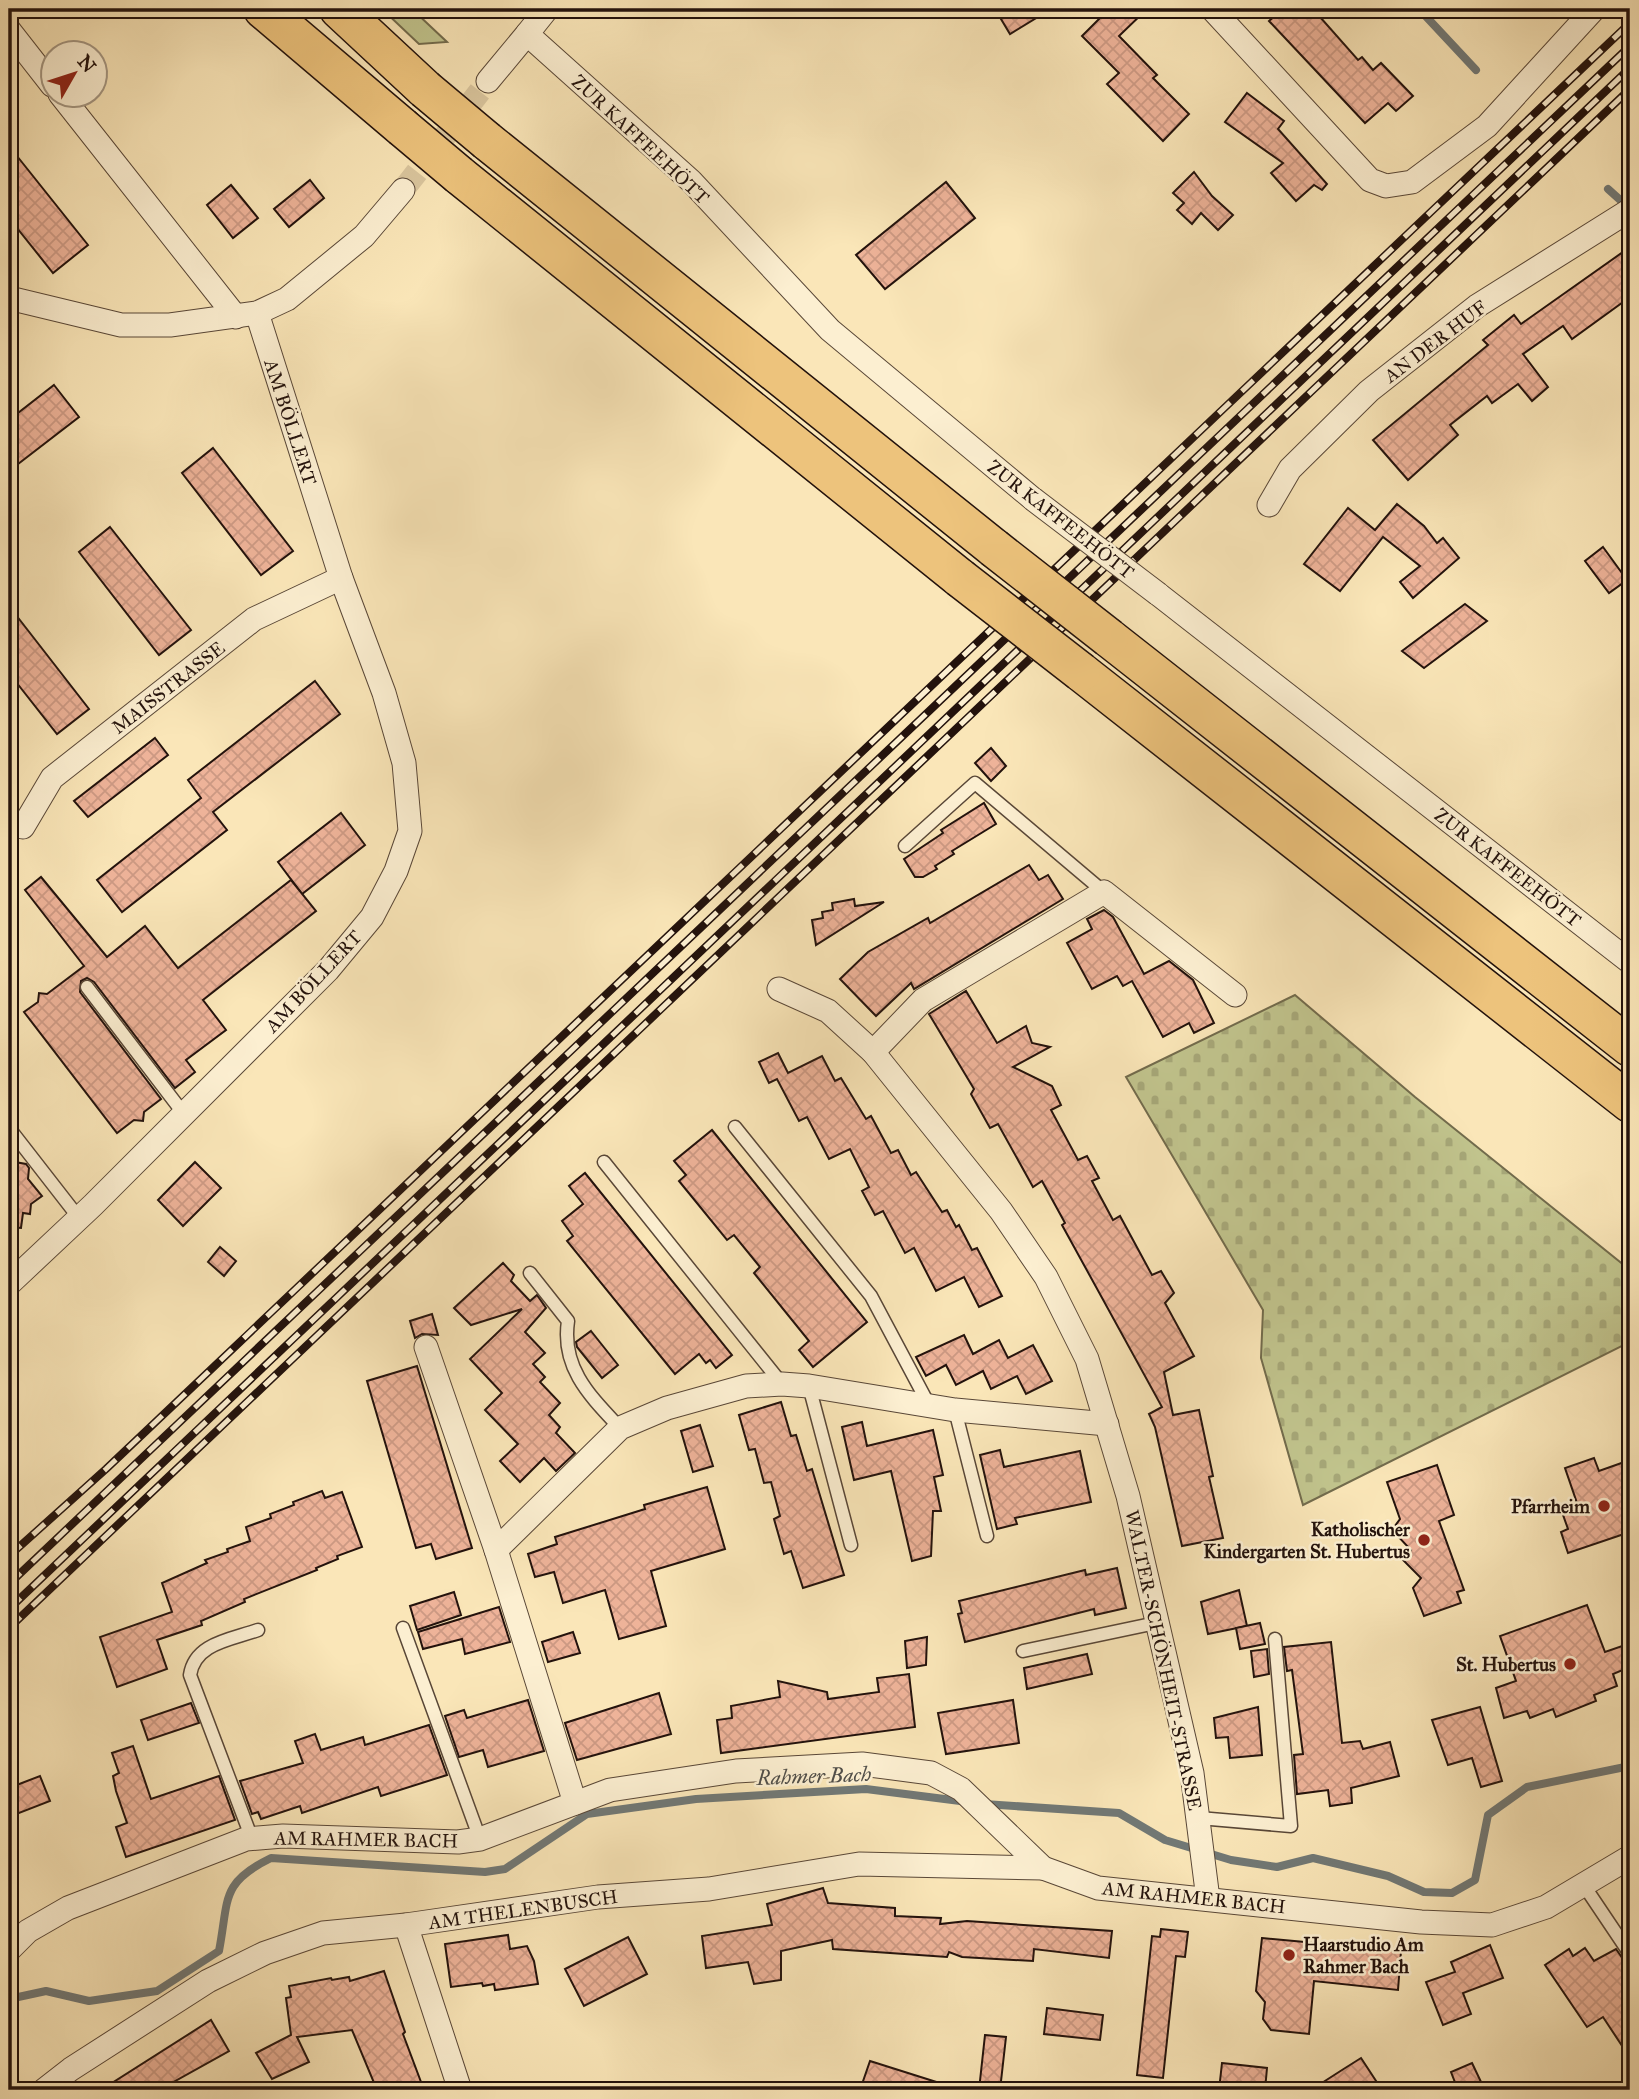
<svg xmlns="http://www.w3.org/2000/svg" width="1639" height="2099" viewBox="0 0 1639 2099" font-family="'IM FELL Great Primer',serif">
<defs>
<pattern id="cemetery-stones" width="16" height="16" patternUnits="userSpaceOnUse" patternTransform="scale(1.75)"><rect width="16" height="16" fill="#c1c48d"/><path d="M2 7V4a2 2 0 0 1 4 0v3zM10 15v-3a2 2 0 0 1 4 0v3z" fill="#a6a778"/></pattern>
<pattern id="building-cross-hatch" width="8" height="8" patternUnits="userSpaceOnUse" patternTransform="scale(1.75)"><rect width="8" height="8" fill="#eeb399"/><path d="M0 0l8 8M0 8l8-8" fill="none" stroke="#cc9983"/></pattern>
</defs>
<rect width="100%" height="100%" fill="#fae6b8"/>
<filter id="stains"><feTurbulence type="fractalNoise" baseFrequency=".00286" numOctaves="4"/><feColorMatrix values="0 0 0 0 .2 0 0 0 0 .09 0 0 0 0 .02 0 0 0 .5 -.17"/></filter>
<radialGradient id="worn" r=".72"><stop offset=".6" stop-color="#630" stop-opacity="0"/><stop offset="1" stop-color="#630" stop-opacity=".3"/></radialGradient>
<polygon fill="#c1c48d" stroke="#726b4c" stroke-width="2" points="382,9 412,9 447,42 419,44"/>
<polygon fill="url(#cemetery-stones)" stroke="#726b4c" stroke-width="2" points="1295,995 1415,1097 1630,1270 1630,1342 1303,1505 1261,1358 1263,1310 1126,1077"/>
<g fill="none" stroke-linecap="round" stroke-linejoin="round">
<g stroke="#717875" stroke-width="8">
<polyline points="1419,9 1476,70"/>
<polyline points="1608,189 1628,207"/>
<polyline points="984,1804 1119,1813 1165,1840 1231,1860 1277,1867 1313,1858 1388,1876 1424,1892 1452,1893 1475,1880 1488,1815 1527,1787 1630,1766"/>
<path d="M 9,1999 L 46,1991 L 89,2001 L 157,1991 L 219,1951 C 229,1899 220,1883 271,1858 L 485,1872 L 505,1869 L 587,1814 L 696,1799 L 866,1789 L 968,1802"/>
</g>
</g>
<g fill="url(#building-cross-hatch)" stroke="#23120c" stroke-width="2">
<polygon points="995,9 1051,9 1010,34"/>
<polygon points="1109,9 1147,9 1119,36 1157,75 1153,78 1189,114 1163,141 1107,84 1119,73 1082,36"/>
<polygon points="1283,9 1313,9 1358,60 1362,57 1373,70 1381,63 1413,96 1396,111 1388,103 1365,123 1269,21"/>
<polygon points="1247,93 1284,121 1278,129 1327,184 1322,190 1314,185 1296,201 1271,173 1283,163 1225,122"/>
<polygon points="9,146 88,245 53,273 9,218"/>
<polygon points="1194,172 1212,196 1233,215 1218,230 1201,213 1192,224 1177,210 1184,203 1173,193"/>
<polygon points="310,180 324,198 289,227 274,209"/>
<polygon points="946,182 975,218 885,289 856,255"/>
<polygon points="231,185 258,218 233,238 207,205"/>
<polygon points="1630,247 1630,297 1572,339 1563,326 1523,354 1548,387 1532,401 1518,384 1492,403 1487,396 1450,425 1458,435 1408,480 1373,440 1488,345 1483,340 1514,315 1521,324"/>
<polygon points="54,385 79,417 9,471 9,420"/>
<polygon points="213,448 293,551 261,575 182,473"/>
<polygon points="1397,504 1424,526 1437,543 1443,538 1459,558 1413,598 1400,582 1420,566 1383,537 1340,591 1304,564 1348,508 1375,530"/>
<polygon points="110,527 191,630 159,655 79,552"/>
<polygon points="1603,547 1627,580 1609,593 1585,561"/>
<polygon points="1465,604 1487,621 1424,668 1402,651"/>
<polygon points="9,606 89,709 57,734 9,673"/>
<polygon points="315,681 340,714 213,812 227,830 122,912 97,880 201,798 188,780"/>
<polygon points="155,738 168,755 88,817 74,801"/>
<polygon points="991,748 1006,766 991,781 975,763"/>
<polygon points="984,803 996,824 952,851 954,854 935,866 937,869 923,877 915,877 904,859 943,833 941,830"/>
<polygon points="341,813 365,845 302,894 278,862"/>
<polygon points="1029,865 1039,880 1048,875 1063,899 914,989 911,983 876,1016 840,979 868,952 928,918 930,923"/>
<polygon points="41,877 107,957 145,926 178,968 291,880 316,911 203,1000 226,1030 186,1060 195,1072 175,1088 94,982 87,978 81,981 80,992 161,1099 144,1112 143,1121 134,1120 117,1133 24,1012 38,1002 39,993 47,994 84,966 25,890"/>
<polygon points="854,899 855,906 884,902 816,945 812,920 823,918 822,912 833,910 832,903"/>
<polygon points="1104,910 1113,917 1144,974 1169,961 1193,980 1214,1023 1194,1033 1189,1023 1163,1037 1132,981 1123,986 1117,976 1092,989 1067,943 1092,929 1087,919"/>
<polygon points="966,991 997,1043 1026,1026 1032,1043 1050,1047 1013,1067 1052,1086 1061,1105 1051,1110 1078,1160 1087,1156 1099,1178 1092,1181 1113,1220 1120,1216 1152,1275 1161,1271 1174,1293 1165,1303 1194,1356 1164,1372 1173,1415 1199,1410 1213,1476 1209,1477 1223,1538 1182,1546 1155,1427 1149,1414 1162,1407 1062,1225 1065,1223 1042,1181 1033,1187 998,1124 990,1128 971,1094 974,1089 929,1014"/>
<polygon points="778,1053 788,1073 822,1056 835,1081 841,1078 866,1119 871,1116 891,1153 898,1150 911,1175 916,1172 942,1212 947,1210 956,1227 959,1225 972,1250 977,1248 1002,1296 979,1307 964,1277 936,1291 914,1248 905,1253 883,1211 875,1215 862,1191 869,1187 850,1149 829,1159 807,1117 799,1121 777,1079 769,1083 759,1062"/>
<polygon points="712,1130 867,1322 813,1367 799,1350 809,1341 754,1273 760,1267 734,1235 727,1240 679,1181 686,1175 674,1161"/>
<polygon points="9,1154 15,1162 26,1164 29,1168 28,1179 42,1196 31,1204 30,1214 23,1213 21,1228 9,1227"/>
<polygon points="195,1162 221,1188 183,1226 158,1200"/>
<polygon points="585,1173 732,1355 716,1368 710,1360 706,1363 699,1354 675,1374 567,1241 573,1236 562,1221 583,1204 569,1186"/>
<polygon points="220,1247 236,1261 224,1276 208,1262"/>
<polygon points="503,1263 514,1275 511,1281 530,1301 537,1295 546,1308 525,1332 545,1353 533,1364 545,1377 540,1382 560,1403 549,1415 560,1427 556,1433 575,1453 556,1471 544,1458 520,1482 500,1461 518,1444 485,1410 502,1393 470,1359 522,1309 471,1325 454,1308"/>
<polygon points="432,1314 438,1335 422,1334 415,1338 410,1321"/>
<polygon points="591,1331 618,1365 602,1378 577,1347 576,1342"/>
<polygon points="964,1335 973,1354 999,1340 1008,1358 1033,1345 1052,1381 1026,1394 1017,1376 991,1389 983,1371 956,1385 946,1365 926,1376 916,1357"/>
<polygon points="417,1366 472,1548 436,1559 431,1544 416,1548 367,1381"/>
<polygon points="781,1402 791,1436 796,1435 807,1471 812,1469 844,1575 803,1588 791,1551 784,1554 774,1519 780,1516 771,1482 764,1483 755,1449 749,1450 739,1415"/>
<polygon points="862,1422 867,1446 933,1430 943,1475 934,1477 941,1511 933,1511 931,1556 912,1561 891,1471 854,1480 842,1427"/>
<polygon points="700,1425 713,1466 693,1472 681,1431"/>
<polygon points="1000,1450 1004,1467 1080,1451 1091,1502 1015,1518 1017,1524 997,1529 980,1455"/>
<polygon points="1594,1458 1599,1471 1630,1460 1630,1532 1568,1553 1561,1532 1568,1529 1562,1512 1578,1506 1565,1468"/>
<polygon points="1437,1465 1454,1515 1439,1521 1464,1590 1457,1592 1461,1603 1424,1616 1413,1588 1421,1578 1403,1560 1411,1550 1392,1530 1400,1519 1387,1482"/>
<polygon points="707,1487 725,1549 651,1571 666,1626 619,1639 605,1590 563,1603 554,1572 535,1577 528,1554 557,1544 555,1537 645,1509 644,1505"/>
<polygon points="322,1491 325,1498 342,1492 362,1547 337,1556 338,1559 316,1568 317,1570 244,1599 245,1602 201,1621 202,1625 157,1640 167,1669 117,1687 100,1637 172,1612 162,1583 207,1563 205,1560 228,1552 227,1549 250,1541 246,1527 271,1518 270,1514 294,1505 293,1502"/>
<polygon points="1117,1568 1126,1608 1095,1615 1094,1609 965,1642 958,1614 962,1613 959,1601 1085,1570 1086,1575"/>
<polygon points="1239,1590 1247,1626 1208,1634 1201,1602"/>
<polygon points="454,1592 461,1615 417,1630 410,1606"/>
<polygon points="1587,1605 1605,1652 1625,1645 1630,1667 1613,1674 1617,1686 1594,1695 1596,1701 1556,1717 1553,1709 1530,1718 1527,1711 1504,1718 1496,1688 1516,1681 1500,1636"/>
<polygon points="499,1607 510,1642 465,1654 462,1639 423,1649 418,1632"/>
<polygon points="1260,1623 1265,1644 1240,1649 1236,1628"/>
<polygon points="573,1632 580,1653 548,1662 542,1642"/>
<polygon points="927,1637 926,1665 907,1668 905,1641"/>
<polygon points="1331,1642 1342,1743 1360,1741 1363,1749 1390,1742 1399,1776 1351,1788 1352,1803 1330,1806 1328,1790 1297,1794 1294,1755 1303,1754 1292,1670 1287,1671 1284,1647"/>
<polygon points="1267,1649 1269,1674 1254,1677 1251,1651"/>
<polygon points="1087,1654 1092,1674 1027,1689 1024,1668"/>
<polygon points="909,1674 915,1727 721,1753 717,1720 732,1718 731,1706 780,1697 778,1681 827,1692 828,1699 879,1692 877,1678"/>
<polygon points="659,1693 671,1734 577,1760 565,1723"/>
<polygon points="528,1700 544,1751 488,1767 483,1750 459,1757 445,1716 464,1710 467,1718"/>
<polygon points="1013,1700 1019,1743 946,1754 938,1713"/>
<polygon points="191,1703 199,1723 148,1740 141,1720"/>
<polygon points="1258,1707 1262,1755 1230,1758 1228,1737 1216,1738 1214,1718"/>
<polygon points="1480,1707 1502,1781 1481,1787 1472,1758 1448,1765 1432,1720"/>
<polygon points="429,1725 447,1775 381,1796 378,1787 302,1813 300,1806 261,1819 258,1812 252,1814 240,1781 303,1763 295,1741 315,1734 321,1750 363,1737 365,1745"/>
<polygon points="133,1746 151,1799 219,1776 235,1820 126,1857 116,1827 127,1823 116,1791 113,1776 119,1773 112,1753"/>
<polygon points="40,1776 50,1801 14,1815 9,1788"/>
<polygon points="823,1888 828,1903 895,1908 895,1916 941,1918 940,1924 967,1921 1112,1931 1109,1958 1034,1949 1033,1961 962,1957 949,1952 947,1957 833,1949 832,1940 781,1951 781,1980 754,1984 748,1962 706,1968 702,1936 772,1925 767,1904"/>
<polygon points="1161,1929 1188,1932 1185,1957 1176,1956 1163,2078 1137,2075 1152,1936 1160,1937"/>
<polygon points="508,1935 510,1949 527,1946 534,1961 538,1984 495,1990 494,1984 483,1986 482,1983 451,1987 445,1944"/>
<polygon points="628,1937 647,1974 584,2006 565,1969"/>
<polygon points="1262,1938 1401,1951 1398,1990 1314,1981 1309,2034 1271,2030 1263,2019 1265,2002 1256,1991"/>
<polygon points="1490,1945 1503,1978 1463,1993 1471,2014 1443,2025 1426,1982 1455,1972 1451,1962"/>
<polygon points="1585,1948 1594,1961 1616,1949 1623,1959 1630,1963 1630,2058 1603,2017 1587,2027 1545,1965 1569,1949 1573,1956"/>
<polygon points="384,1971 405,2032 403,2034 424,2090 377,2090 352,2030 297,2037 309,2062 272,2079 256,2053 291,2035 286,1998 291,1997 289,1986 331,1978 332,1980 349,1977 350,1981"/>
<polygon points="1047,2008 1103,2015 1100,2040 1044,2034"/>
<polygon points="211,2020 229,2051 159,2090 101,2090"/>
<polygon points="985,2035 1006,2037 1000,2090 979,2090"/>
<polygon points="1361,2058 1382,2090 1311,2090 1342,2070"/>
<polygon points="870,2061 946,2085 946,2090 860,2090"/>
<polygon points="1222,2063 1267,2068 1265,2090 1219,2090"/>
<polygon points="1472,2063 1482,2084 1468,2090 1458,2090 1451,2072"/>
</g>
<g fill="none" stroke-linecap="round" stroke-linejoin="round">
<polyline stroke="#dac69e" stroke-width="23" stroke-dasharray="23 11" stroke-linecap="butt" points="403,190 488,81"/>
<g stroke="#594737" stroke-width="15">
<g id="service">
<polyline points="905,846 975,783 1104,892"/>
<polyline points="87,987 184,1114"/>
<polyline points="735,1127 871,1296 929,1405"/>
<polyline points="9,1128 79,1218"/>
<polyline points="604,1162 782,1384"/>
<path d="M 530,1273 L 568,1321 C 561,1368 590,1396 620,1428"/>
<polyline points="809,1386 851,1545"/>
<polyline points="955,1410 987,1536"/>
<polyline points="403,1628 480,1839"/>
<polyline points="1023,1651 1156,1623"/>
<polyline points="1199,1818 1291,1826 1275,1639"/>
<path d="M 252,1839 L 190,1675 C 195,1643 230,1640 258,1630"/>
<polyline points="1583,1884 1630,1954"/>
</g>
</g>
<g stroke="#594737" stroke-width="25">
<g id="minor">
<polyline points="1212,9 1370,180 1386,186 1412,182 1487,126 1594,9"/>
<polyline points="9,30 52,85"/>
<polyline points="527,34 547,9"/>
<polyline points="488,81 527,34 691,181 830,330 1033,499"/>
<polyline points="60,94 236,317"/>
<polyline points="9,298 121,325 170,325 257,313 287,299 364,236 403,190"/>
<polyline points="1269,505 1290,469 1369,391 1477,306 1630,210"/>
<polyline points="1158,594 1630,962"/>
<polyline points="23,827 52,778 254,619 341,578"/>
<polyline points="779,989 828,1011 873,1052 1001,1211 1046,1277 1087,1359 1128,1496 1192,1773 1208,1899"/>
<polyline points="873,1052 923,1000 1104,892 1235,995"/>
<polyline points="9,1284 93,1205 328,970 372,917 396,871 410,831 404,763 384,693 341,578 257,313"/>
<polyline points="426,1347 496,1550 575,1803"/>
<polyline points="496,1550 620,1428 667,1408 746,1386 782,1384 809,1386 955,1410 1107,1424"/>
<polyline points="406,1925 460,2090"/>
<polyline points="9,1950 28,1931 68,1908 246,1839 283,1836 458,1842 480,1839 610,1790 736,1771 862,1764 931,1773 961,1789 1043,1868 1098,1888 1421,1922 1492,1925 1546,1907 1630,1857"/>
<polyline points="44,2090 71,2069 208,1981 265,1953 323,1933 406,1925 598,1897 709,1889 859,1864 1043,1868"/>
</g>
</g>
<g stroke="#23120c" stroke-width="41">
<g id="motorway">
<polyline points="263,9 402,127"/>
<polyline points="339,9 425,89"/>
<polyline points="487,141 994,548"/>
<polyline points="459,175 960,578"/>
<polyline points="1109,638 1630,1047"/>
<polyline points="1081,672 1630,1103"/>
</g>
</g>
<use href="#service" stroke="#fcefd1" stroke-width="12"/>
<use href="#minor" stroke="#fcefd1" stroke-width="23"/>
<use href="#motorway" stroke="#edc37c" stroke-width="38"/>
<g stroke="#23120c" stroke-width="8">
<g id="rail">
<polyline points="9,1556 106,1469 1630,23"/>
<polyline points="9,1584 1630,46"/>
<polyline points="9,1609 1630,68"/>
<polyline points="9,1628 1630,89"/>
</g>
</g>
<use href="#rail" stroke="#fcefd1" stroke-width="5" stroke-dasharray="16" stroke-linecap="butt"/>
<g stroke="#594737" stroke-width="25" stroke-linecap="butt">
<polyline id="minor-bridge" points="1033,499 1158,594"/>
</g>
<g stroke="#23120c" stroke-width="41" stroke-linecap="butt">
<g id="motorway-bridge">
<polyline points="425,89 487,141"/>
<polyline points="402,127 459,175"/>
<polyline points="994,548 1109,638"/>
<polyline points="960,578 1081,672"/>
</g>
</g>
<use href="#minor-bridge" stroke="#fcefd1" stroke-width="23"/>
<use href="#motorway-bridge" stroke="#edc37c" stroke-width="38"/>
</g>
<g fill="#8f2418" stroke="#fcefd1" stroke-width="2.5">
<circle cx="1604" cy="1506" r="7"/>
<circle cx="1424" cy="1540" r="7"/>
<circle cx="1570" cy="1664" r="7"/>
<circle cx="1289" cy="1955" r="7"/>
</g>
<g text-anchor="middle" stroke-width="5" stroke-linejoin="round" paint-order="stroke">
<g font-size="19" fill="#23120c" stroke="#fcefd1">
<text transform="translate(641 139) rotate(43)" y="7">ZUR KAFFEEHÖTT</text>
<text transform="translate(1435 341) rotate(-37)" y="7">AN DER HUF</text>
<text transform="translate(291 422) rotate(72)" y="7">AM BÖLLERT</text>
<text transform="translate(1061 519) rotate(38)" y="7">ZUR KAFFEEHÖTT</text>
<text transform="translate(168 687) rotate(-38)" y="7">MAISSTRASSE</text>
<text transform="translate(1508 867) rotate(38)" y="7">ZUR KAFFEEHÖTT</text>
<text transform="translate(313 981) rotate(-47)" y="7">AM BÖLLERT</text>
<text transform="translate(1164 1660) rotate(78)" y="7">WALTER-SCHÖNHEIT-STRASSE</text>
<text transform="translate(366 1839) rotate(1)" y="7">AM RAHMER BACH</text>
<text transform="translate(1194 1897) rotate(6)" y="7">AM RAHMER BACH</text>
<text transform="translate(523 1909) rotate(-8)" y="7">AM THELENBUSCH</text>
</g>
<g font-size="19" font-weight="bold" fill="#23120c" stroke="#fcefd1" text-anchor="end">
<text x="1590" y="1513">Pfarrheim</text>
<text x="1410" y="1536">Katholischer<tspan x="1410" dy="22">Kindergarten St. Hubertus</tspan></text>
<text x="1556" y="1671">St. Hubertus</text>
<text x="1303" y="1951" text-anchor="start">Haarstudio Am<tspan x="1303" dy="22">Rahmer Bach</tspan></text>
</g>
<g font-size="21" font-style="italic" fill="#504e49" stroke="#fcefd1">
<text transform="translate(814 1776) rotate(-2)" y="7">Rahmer Bach</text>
</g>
</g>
<rect width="1639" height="2099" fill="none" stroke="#fae6b8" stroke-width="35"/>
<rect x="10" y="10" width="1618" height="2078" fill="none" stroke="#23120c" stroke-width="3.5"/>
<rect x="18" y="18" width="1604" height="2064" fill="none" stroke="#23120c" stroke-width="2"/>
<g transform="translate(74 74) rotate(51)"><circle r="33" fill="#fcefd1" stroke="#a59782" stroke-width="2"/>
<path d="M0-5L12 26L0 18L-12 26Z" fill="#8f2418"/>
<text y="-10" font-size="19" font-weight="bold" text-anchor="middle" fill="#23120c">N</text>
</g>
<rect width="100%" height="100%" filter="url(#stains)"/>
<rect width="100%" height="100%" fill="url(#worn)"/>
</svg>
